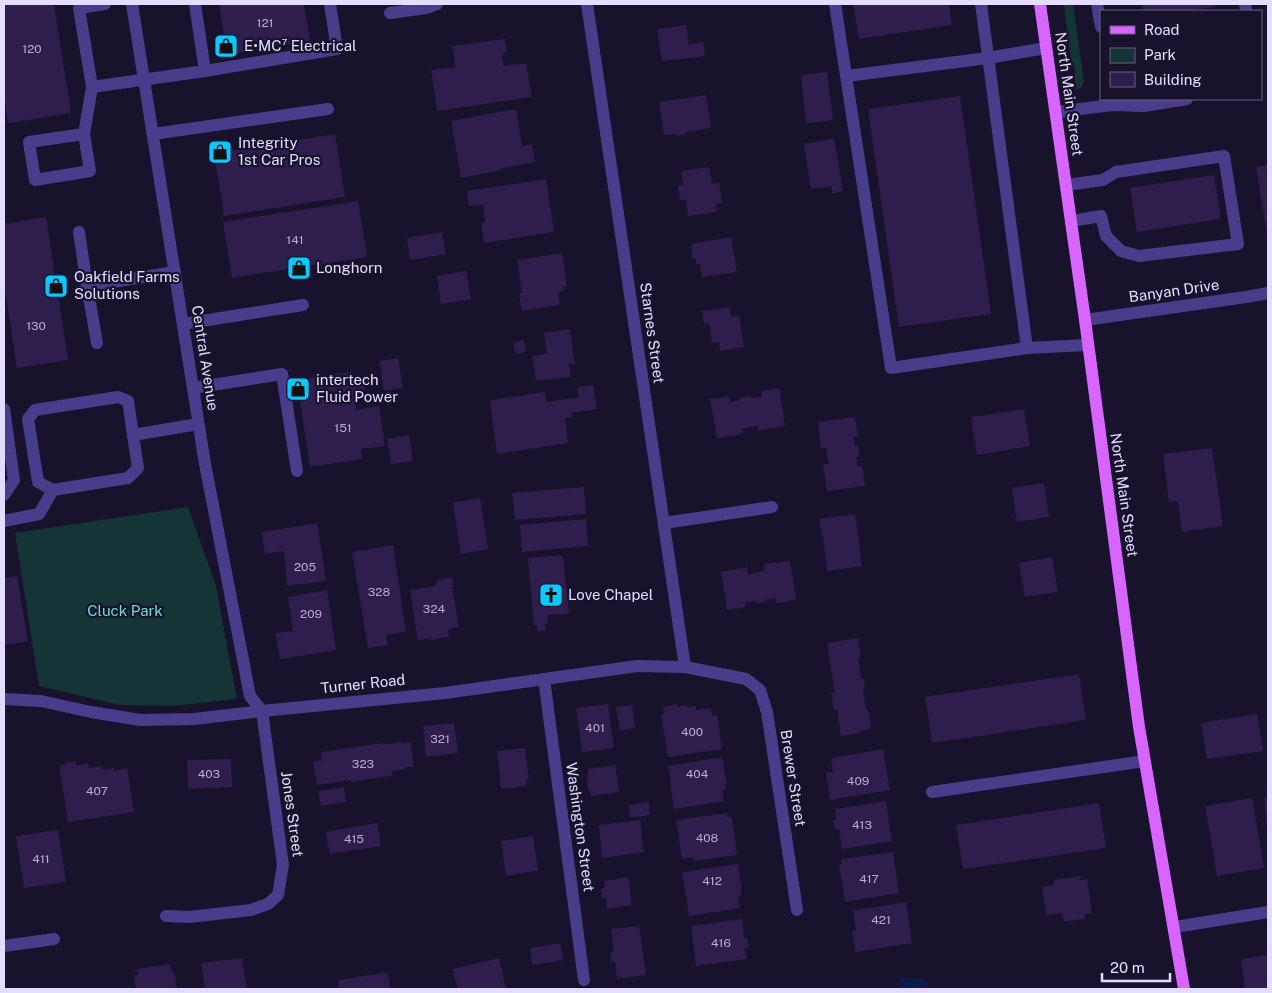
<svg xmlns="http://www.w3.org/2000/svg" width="1272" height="993" viewBox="0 0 1272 993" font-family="'Public Sans',sans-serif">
<rect width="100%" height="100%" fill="#19122c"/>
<g fill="#153436">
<polygon points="1064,4 1073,4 1084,82 1081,88 1075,90 1075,71 1070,54"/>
<polygon points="188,507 216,586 237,699 173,706 119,705 39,686 15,533"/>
</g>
<polygon fill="#0b1b4b" points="902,977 924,979 927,981 927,989 900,989 899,988 899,979"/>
<g fill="#2d1e4d">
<polygon points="4,4 54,4 71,113 8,123 4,95"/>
<polygon points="219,4 304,4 310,41 227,54"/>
<polygon points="853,4 949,4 952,25 859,39"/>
<polygon points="1142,4 1215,4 1215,7 1184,11 1143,11"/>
<polygon points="686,25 689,44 703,42 705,56 662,61 657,29"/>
<polygon points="505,39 507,50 502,56 504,66 526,63 532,97 437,111 431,70 455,67 452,46"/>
<polygon points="827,72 833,120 806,123 801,75"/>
<polygon points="706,95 711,128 686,132 685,135 678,136 675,134 664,135 659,102"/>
<polygon points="960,96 991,314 899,327 868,109"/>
<polygon points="516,109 522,146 532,144 535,162 502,168 502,170 461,178 451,121"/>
<polygon points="335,134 345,197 224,216 214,153"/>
<polygon points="834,138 843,191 833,194 831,186 811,189 804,144"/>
<polygon points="1268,165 1268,229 1266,229 1256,167"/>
<polygon points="709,167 712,184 719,182 722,203 716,204 717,212 688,216 686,199 680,200 678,186 683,185 681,171"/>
<polygon points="1214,175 1221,219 1137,232 1130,188"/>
<polygon points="546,179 554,232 484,243 481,223 485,222 483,204 469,206 467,191"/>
<polygon points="358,201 367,257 232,278 223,222"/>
<polygon points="46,217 68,360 17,368 4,284 4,224"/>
<polygon points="442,232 446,254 410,260 407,238"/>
<polygon points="731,237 737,272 702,277 700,264 696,264 696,258 693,259 691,244"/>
<polygon points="562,253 567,286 563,287 564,291 558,292 560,305 522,311 519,294 522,293 517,260"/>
<polygon points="466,271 471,299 441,304 437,276"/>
<polygon points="729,307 731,317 739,315 744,347 720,351 719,342 712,343 709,323 704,324 702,311"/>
<polygon points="570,329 575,364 569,364 571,377 550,380 550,379 536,381 532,356 547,354 544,333"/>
<polygon points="524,340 526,352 516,354 513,342"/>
<polygon points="398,358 403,388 384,391 379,361"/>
<polygon points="350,372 351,380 363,378 365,391 353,393 356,410 379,406 385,446 361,449 362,459 310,467 297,380"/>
<polygon points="593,385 597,409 571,413 572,417 565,418 568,443 497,454 490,400 545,392 547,402 579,397 577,387"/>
<polygon points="779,388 785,426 758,431 758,426 742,428 743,434 717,438 710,399 729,396 730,402 740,400 740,398 750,396 750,398 762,397 761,391"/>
<polygon points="1024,409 1030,446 977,455 971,417"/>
<polygon points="855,417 858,436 853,437 855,446 858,446 859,457 856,457 858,467 862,466 865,486 827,491 823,464 829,464 826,448 821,448 818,422"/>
<polygon points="409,435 413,461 391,464 387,439"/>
<polygon points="1212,448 1223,526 1182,532 1178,501 1169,502 1163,454"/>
<polygon points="1044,483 1049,517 1017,522 1012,488"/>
<polygon points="584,487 586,514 515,520 512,493"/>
<polygon points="480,498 488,549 461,554 453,503"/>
<polygon points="855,514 862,566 827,571 823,536 822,536 819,519"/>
<polygon points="586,519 588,546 522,552 520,525"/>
<polygon points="317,523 326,581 287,586 284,551 265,554 262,532"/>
<polygon points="393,545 406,632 386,635 388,645 368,648 352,552"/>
<polygon points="563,555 569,614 547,615 548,624 545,624 546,630 537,631 537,625 534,625 528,558"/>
<polygon points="1052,557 1058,592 1025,597 1019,563"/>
<polygon points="790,561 796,600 776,603 775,598 766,600 766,602 755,603 755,601 745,603 746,607 727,610 721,572 747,567 748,574 765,571 764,564"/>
<polygon points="17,576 28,641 4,645 4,578"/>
<polygon points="452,577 454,587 452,587 459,627 449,629 449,631 448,631 449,637 430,640 429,638 418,640 410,590 436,586 436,582 438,581 438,580"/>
<polygon points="327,590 336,650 280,659 275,633 293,631 288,597"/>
<polygon points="858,638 861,657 858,657 861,679 864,679 865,688 863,689 866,710 868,710 871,729 860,730 860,733 841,736 837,709 834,710 831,693 835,693 827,643"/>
<polygon points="1079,674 1086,720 932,743 925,697"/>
<polygon points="608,704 614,748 582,752 576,708"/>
<polygon points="677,704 677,707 686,705 687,707 696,706 696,710 711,708 712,716 717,715 722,749 668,757 661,715 664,714 663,707"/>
<polygon points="632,705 635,728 620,730 616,707"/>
<polygon points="1257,714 1263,751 1207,759 1201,723"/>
<polygon points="454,723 458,753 426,757 423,726"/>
<polygon points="402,742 402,743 410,742 414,766 406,767 406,769 392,771 393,775 351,782 350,780 317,785 313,762 322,760 321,752 383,743 383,745"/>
<polygon points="525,748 529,779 526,780 526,786 501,789 497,751"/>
<polygon points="883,749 890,790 830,800 826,773 833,772 831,758"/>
<polygon points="722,757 727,783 725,784 726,789 722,790 724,801 674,809 668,766"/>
<polygon points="231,759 232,787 188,789 187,760"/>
<polygon points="75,761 76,765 88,764 89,768 102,766 102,770 114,768 114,771 127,768 134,812 68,822 59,765 66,764 66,762"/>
<polygon points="615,765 619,792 591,796 590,790 588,790 587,776 588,776 588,769"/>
<polygon points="344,787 346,802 321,806 318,791"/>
<polygon points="1264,797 1268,797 1268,826 1267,826"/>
<polygon points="1252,798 1264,868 1217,876 1205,806"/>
<polygon points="886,801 892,841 842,849 839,829 835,830 833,820 836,820 835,809"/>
<polygon points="649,802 650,815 630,818 628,805"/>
<polygon points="1099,803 1106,848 963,869 956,825"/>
<polygon points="727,813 727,817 732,817 737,855 694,861 694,857 682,859 676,820"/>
<polygon points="640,820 644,852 602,858 599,825"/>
<polygon points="377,823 381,846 330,854 326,832"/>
<polygon points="58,830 66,882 24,888 16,836"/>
<polygon points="533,836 538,870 506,876 501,841"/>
<polygon points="893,852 899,893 845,902 839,864 842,864 841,859"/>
<polygon points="738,864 742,891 740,891 741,896 738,897 740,908 689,916 682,872"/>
<polygon points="1080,876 1080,880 1087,879 1092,913 1085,914 1085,919 1068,921 1064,921 1062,913 1046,915 1042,887 1055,885 1054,880"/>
<polygon points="628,877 632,905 607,909 606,898 602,898 601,889 605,888 604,881"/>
<polygon points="906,902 912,943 855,952 852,931 856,930 853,910 897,904 896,903"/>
<polygon points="742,919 744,938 747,938 749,948 745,949 747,959 696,966 691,926"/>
<polygon points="639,926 646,975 617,979 615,962 611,962 610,952 614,952 611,929"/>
<polygon points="560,943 563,960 532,965 530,948"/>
<polygon points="1268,955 1268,989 1245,989 1241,959"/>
<polygon points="242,958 247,989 205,989 201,963"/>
<polygon points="499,958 506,988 500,989 458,989 452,969"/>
<polygon points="170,964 171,971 174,971 177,989 136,989 133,976 138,975 137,969"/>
<polygon points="388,972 390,989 339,989 338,980"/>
</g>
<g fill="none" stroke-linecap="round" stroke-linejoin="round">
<g stroke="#493d8b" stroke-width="12">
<polyline points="105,4 79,8 92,87 205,71 195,4"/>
<polyline points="132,4 205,464 250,696 262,711 283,865 278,895 268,904 251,910 189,917 166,916"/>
<polyline points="587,4 685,667"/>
<polyline points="835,4 891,368 1027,348 1087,345"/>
<polyline points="981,4 1027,348"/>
<polyline points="1097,4 1101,27"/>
<polyline points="1245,4 1246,11"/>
<polyline points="390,13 426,8 437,4"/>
<polyline points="205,71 337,49 330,4"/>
<polyline points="847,76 988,58 1046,48"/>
<polyline points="1056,112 1112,105 1144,106 1187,99"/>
<polyline points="84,134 90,171 35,180 29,142 84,134 92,87"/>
<polyline points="153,134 328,109"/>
<polyline points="1066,185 1103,180 1116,172 1224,156 1238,244 1139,256 1121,251 1106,236 1101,216 1071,221"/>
<polyline points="79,232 87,286"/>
<polyline points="1085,320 1246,297 1268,293"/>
<polyline points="183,324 303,305"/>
<polyline points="97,343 87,286 175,272"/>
<polyline points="193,388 282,374 297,471"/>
<polyline points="4,409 14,480 4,495"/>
<polyline points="53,490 38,482 28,419 35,410 118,397 128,401 133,435"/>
<polyline points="4,521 39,514 53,490 128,478 138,468 133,435 198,424"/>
<polyline points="664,523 772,507"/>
<polyline points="544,679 584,980"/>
<polyline points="4,699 41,701 91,712 140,720 194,719 262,711 445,693 637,666 685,667 746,679 760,690 767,712 797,910"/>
<polyline points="932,792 1145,761"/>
<polyline points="1175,927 1268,912"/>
<polyline points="4,946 54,939"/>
</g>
<polyline stroke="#d765fe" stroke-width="12" points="1040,4 1085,320 1139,727 1184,989"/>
</g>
<defs>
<g id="shop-square" transform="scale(1.25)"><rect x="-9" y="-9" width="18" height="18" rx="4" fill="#0ac9fe" stroke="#19122c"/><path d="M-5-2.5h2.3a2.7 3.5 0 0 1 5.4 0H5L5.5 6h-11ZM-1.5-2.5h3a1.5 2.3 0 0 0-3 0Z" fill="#111"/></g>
<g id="church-square" transform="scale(1.25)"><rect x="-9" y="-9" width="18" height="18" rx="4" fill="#0ac9fe" stroke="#19122c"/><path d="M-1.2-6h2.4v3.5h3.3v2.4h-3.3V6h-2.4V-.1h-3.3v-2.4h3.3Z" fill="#111"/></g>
</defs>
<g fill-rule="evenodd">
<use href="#shop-square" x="226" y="46"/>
<use href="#shop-square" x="220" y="152"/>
<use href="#shop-square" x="299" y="268"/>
<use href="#shop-square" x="56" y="286"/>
<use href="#shop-square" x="298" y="389"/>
<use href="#church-square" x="551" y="595"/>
</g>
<g text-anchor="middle" stroke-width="4.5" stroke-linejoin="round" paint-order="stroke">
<g font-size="12" fill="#b7add2">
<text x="265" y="27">121</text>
<text x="32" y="53">120</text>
<text x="295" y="244">141</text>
<text x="36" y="330">130</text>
<text x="343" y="432">151</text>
<text x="305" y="571">205</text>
<text x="379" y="596">328</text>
<text x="434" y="613">324</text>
<text x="311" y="618">209</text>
<text x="595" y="732">401</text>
<text x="692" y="736">400</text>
<text x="440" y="743">321</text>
<text x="363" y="768">323</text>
<text x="209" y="778">403</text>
<text x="697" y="778">404</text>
<text x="858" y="785">409</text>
<text x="97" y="795">407</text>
<text x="862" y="829">413</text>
<text x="707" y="842">408</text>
<text x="354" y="843">415</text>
<text x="41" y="863">411</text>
<text x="869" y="883">417</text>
<text x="712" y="885">412</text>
<text x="881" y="924">421</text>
<text x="721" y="947">416</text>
</g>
<g font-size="15" fill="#e5ddff" stroke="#19122c" text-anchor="start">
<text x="244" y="51">E•MC⁷ Electrical</text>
<text x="238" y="148">Integrity<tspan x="238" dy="17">1st Car Pros</tspan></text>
<text x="316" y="273">Longhorn</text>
<text x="74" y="282">Oakfield Farms<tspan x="74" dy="17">Solutions</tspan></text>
<text x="316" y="385">intertech<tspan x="316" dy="17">Fluid Power</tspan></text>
<text x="568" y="600">Love Chapel</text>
</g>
<g font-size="15" fill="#e5ddff" stroke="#19122c">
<text transform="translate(1069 94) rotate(82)" y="5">North Main Street</text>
<text transform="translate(1174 291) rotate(-8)" y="5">Banyan Drive</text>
<text transform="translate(652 333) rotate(82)" y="5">Starnes Street</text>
<text transform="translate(205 358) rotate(81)" y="5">Central Avenue</text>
<text transform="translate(1124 495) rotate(82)" y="5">North Main Street</text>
<text transform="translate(363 684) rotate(-6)" y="5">Turner Road</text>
<text transform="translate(793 778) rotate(81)" y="5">Brewer Street</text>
<text transform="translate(292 814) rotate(82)" y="5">Jones Street</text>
<text transform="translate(580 827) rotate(82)" y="5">Washington Street</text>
</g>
<g font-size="15" fill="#67e1d1" stroke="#19122c">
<text x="125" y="616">Cluck Park</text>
</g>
</g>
<rect width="1272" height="993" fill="none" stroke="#e5ddff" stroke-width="10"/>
<rect x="1100" y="10" width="162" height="90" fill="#19122c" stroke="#6b6380"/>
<rect x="1110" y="26" width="25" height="8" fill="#d765fe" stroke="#6b6380"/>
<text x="1144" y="35" font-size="15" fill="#e5ddff">Road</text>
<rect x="1110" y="48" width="25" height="15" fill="#153436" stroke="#6b6380"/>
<text x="1144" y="60" font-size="15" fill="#e5ddff">Park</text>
<rect x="1110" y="72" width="25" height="15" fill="#2d1e4d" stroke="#6b6380"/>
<text x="1144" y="85" font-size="15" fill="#e5ddff">Building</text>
<path d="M1102 973v8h68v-8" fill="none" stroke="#e5ddff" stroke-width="2.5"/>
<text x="1110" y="973" font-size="15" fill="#e5ddff" stroke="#19122c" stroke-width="4" paint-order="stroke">20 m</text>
</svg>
